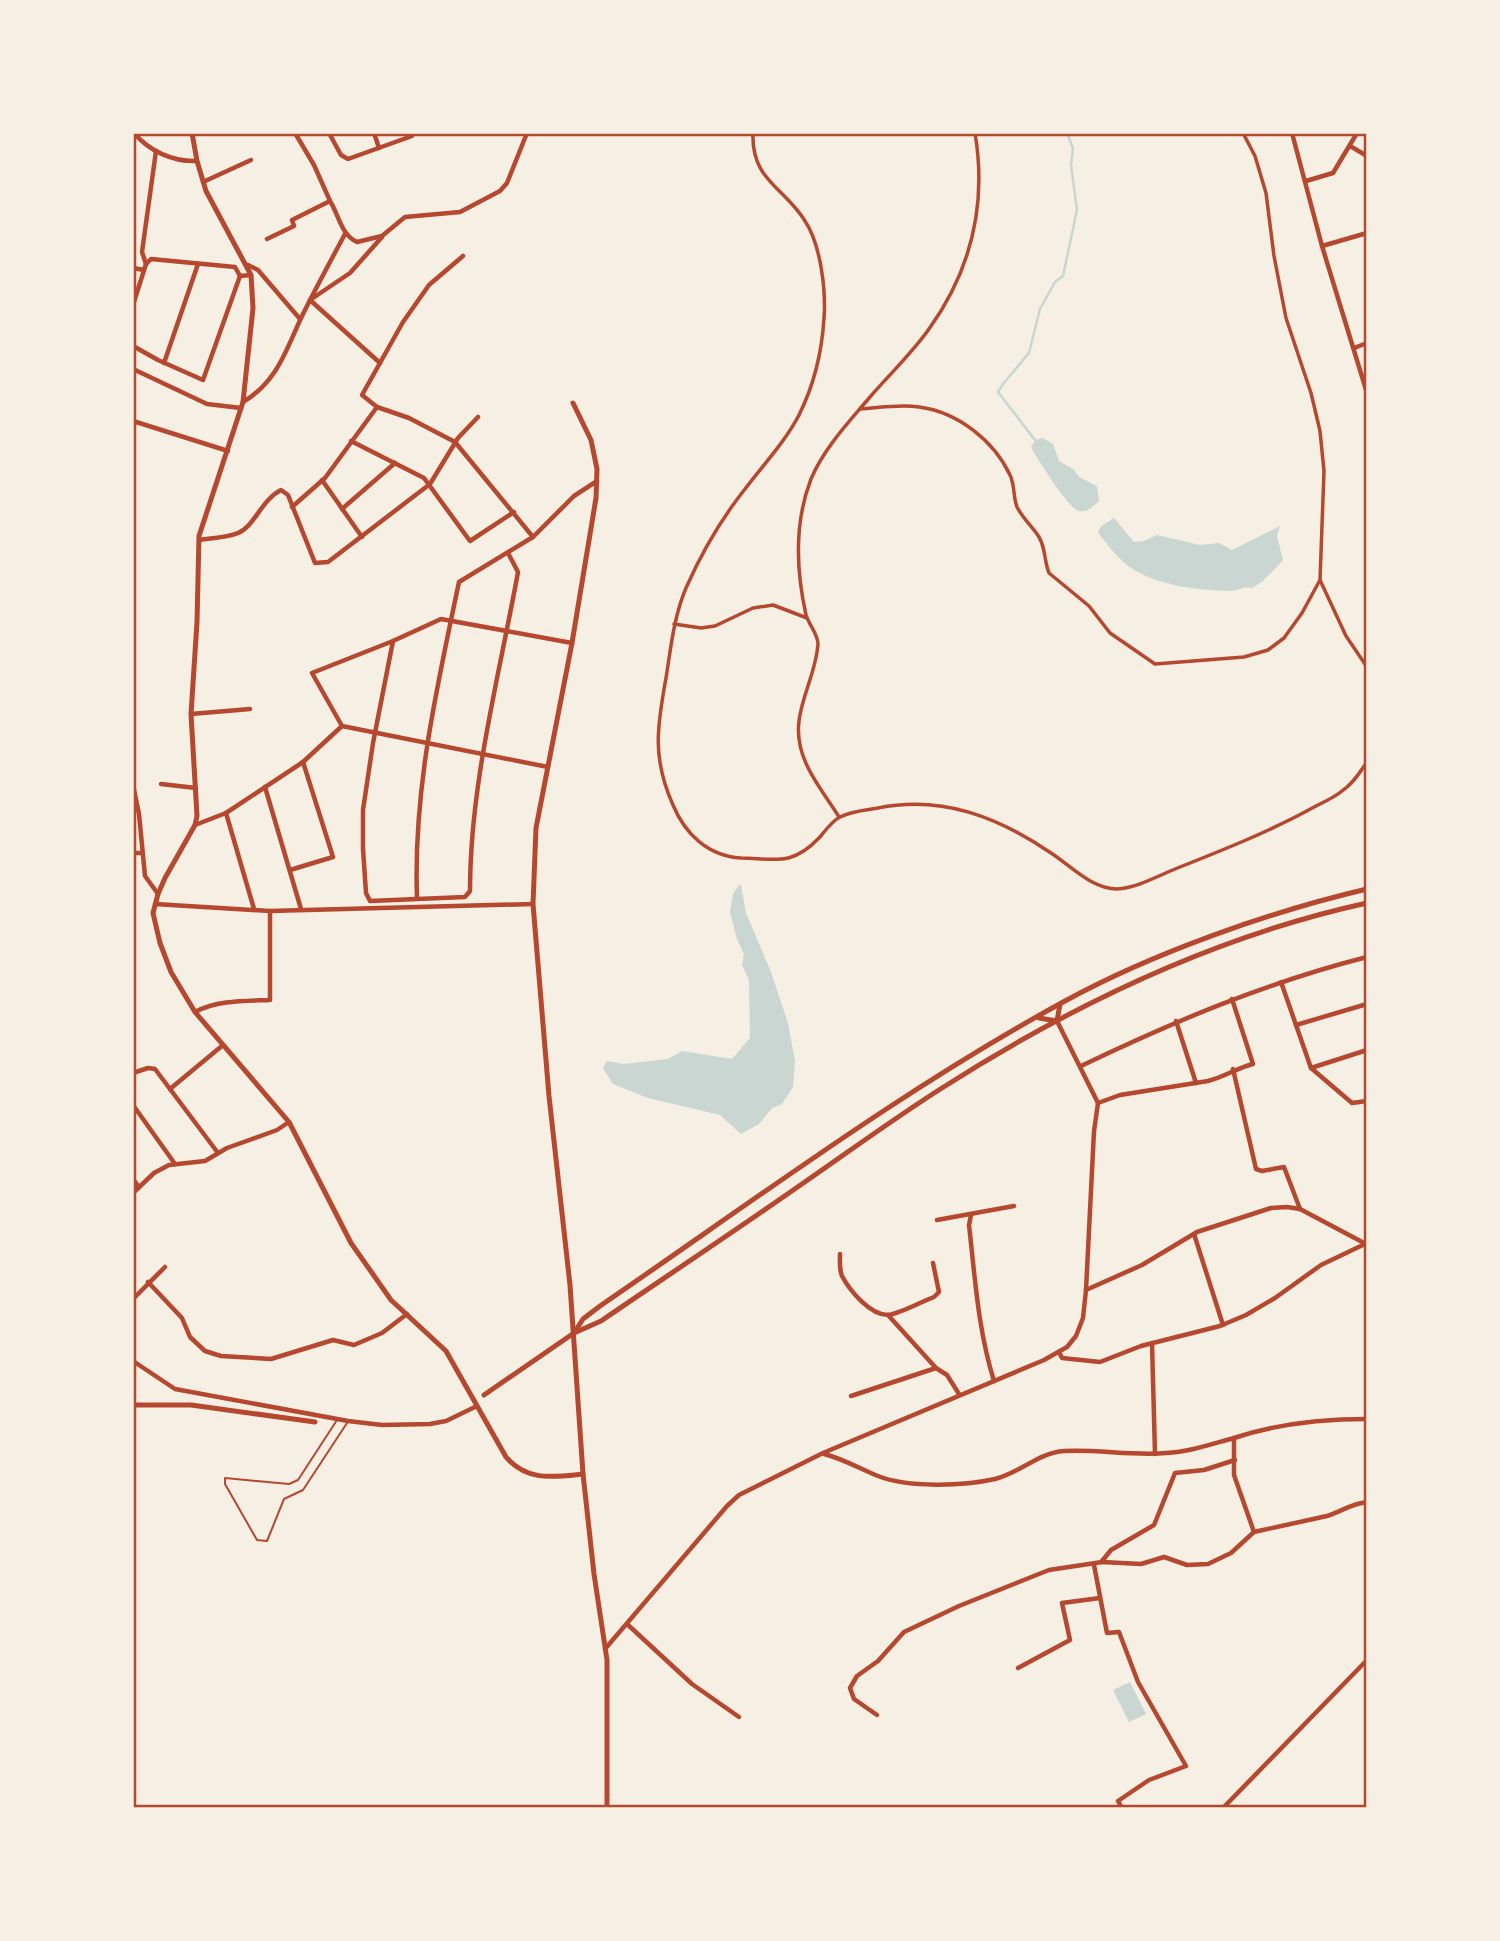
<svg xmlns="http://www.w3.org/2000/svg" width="1500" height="1941" viewBox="0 0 1500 1941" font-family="'Noto Sans',sans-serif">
<rect width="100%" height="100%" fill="#f6efe4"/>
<g fill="#c9d6d2">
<path d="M 1043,438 L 1053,444 L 1059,461 L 1073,469 L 1079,477 L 1097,486 L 1099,501 C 1093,506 1088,513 1079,511 C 1069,509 1037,459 1031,447 L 1035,440 Z"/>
<path d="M 1114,518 L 1134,542 L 1144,541 L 1157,535 L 1200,545 L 1219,543 L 1232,550 L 1280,526 L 1277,536 L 1283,560 L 1263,581 L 1252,588 C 1243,586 1239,591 1231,591 C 1199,590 1165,587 1136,571 C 1122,564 1107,545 1098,532 L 1101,526 Z"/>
<polygon points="739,885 741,885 746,913 771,972 788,1023 795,1061 793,1087 782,1104 772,1108 759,1124 741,1134 720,1115 648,1098 613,1084 603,1068 607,1061 624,1064 668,1059 682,1051 732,1059 750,1038 749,980 742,965 744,954 737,939 730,912 733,894"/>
<polygon points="1130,1682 1146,1714 1129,1722 1113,1690"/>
</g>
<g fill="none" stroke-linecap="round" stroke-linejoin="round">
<polyline stroke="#c9d6d2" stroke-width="2.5" points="1035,440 998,392 1003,384 1029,353 1040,309 1055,282 1063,276 1077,210 1071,165 1073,148 1067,133"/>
<polyline stroke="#b5482f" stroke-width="2" points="337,1420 298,1480 289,1484 225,1478 225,1484 257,1540 267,1541 284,1499 303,1490 347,1423"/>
<g stroke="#b5482f" stroke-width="3.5">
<path d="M 753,133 C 751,180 784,187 805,221 C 821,245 826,291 824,318 C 822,351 814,385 799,415 C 785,442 763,465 745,489 C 722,518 701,554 686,588 C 674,616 671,647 666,678 C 657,727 652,758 673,805 C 685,834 708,856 741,858 C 777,859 792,866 819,838 C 825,831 832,821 840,817 C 851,811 866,810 878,808 C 942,795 998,817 1051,853 C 1071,866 1092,889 1117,889 C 1136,888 1158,876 1175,869 C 1223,850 1271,831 1316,806 C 1324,802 1335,797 1342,791 C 1353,784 1360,772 1367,762"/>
<path d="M 860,409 C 879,408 899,404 919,407 C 958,412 994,441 1010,475 C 1015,485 1013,497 1017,507 C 1023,519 1032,526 1039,537 C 1046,549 1044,561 1049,573 L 1089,606 L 1110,633 L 1155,664 L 1244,657 L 1268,650 L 1284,638 L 1302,613 L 1320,580 L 1324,471 L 1320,431 L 1311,393 L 1286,318 L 1274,256 L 1266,193 L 1255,156 L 1243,133"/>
<polyline points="1320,580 1346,636 1367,667"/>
<polyline points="674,624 701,628 715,626 753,608 773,605 807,618"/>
<path d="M 839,817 C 821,788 794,759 799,721 C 802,695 816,672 818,644 C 818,634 809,625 806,615 C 796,570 794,523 811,479 C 824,448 849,422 870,397 C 889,375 912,353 929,329 C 972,269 987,205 975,133"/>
</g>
<g stroke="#b5482f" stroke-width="4.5">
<path d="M 134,133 C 149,151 173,162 197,161"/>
<polyline points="295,133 314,165 330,201"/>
<polyline points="329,133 341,155 348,159 412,136 413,133"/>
<polyline points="374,133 379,148"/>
<polyline points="1292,133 1322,246 1367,393"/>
<polyline points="1350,146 1367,156"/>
<polyline points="1306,181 1333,173 1357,133"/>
<polyline points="203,182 251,160"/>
<path d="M 267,239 L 294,226 L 292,220 L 330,201 C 339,215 341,235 357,242 L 382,236 L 405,217 L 460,212 L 500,191 L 507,183 L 527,133"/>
<polyline points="1322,246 1367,233"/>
<polyline points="463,256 429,285 403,322 362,395 377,407 409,418 455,442 533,537"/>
<polyline points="146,264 142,252 156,151"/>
<polyline points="248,265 258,270 300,319"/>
<polyline points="133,268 144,270"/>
<polyline points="133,305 146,264 151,259 235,267 240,276"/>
<polyline points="133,346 158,360 203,380 240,276 251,275"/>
<polyline points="1354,348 1367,343"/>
<polyline points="164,363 198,264"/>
<polyline points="380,363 310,300 350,273 382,237"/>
<polyline points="133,369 207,404 241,408"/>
<path d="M 243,402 C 279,381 287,346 304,312 C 317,286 331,260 345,234"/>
<polyline points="133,421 228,451"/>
<polyline points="351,441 424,478 470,541 514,512"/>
<polyline points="322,480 362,537"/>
<polyline points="292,507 325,478 377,407"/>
<polyline points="342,509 395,463"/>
<path d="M 199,540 C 211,538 226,538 238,533 C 255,526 261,500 281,490 L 288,495 L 315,563 L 328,562 L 430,484 L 458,438 L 478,417"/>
<path d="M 393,641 L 373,743 L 363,810 L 363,849 L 366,893 L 370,901 L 465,897 L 470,891 C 470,784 499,677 518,572 L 508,553"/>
<polyline points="191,714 250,709"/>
<polyline points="548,767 342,726 312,673 393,641 441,619 572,643"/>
<polyline points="161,784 196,788"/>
<polyline points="133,785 139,814 145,876 158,894"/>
<polyline points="265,787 301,909"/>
<polyline points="226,813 254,909"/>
<polyline points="195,825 226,813 303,762 342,726"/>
<polyline points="133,853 141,853"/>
<polyline points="290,870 333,857 303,762"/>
<path d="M 417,898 C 413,790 437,687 459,582 L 533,537 L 574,496 L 597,481"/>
<polyline points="155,904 270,911 533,904"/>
<polyline points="1281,982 1311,1068 1352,1103 1367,1101"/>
<path d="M 195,1012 C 217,1000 245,1001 270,1000 L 270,911"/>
<polyline points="1176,1021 1196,1083"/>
<polyline points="1296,1025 1367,1004"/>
<path d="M 1081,1066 C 1175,1021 1265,983 1367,957"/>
<polyline points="1311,1068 1367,1050"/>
<polyline points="1233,1069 1256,1169 1262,1171 1284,1167 1300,1209"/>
<polyline points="133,1073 148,1068 155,1069 218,1153"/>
<polyline points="170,1089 223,1045"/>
<path d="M 1098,1103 L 1120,1095 L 1208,1081 C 1224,1077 1237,1068 1253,1064 L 1232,999"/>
<polyline points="133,1105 175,1164"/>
<polyline points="133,1179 139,1187"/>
<polyline points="133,1193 154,1173 169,1165 205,1161 227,1148 277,1130 289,1122"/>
<path d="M 971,1215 L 969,1225 C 975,1277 978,1330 994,1381"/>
<polyline points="937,1220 1014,1206"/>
<polyline points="1194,1234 1223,1325"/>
<path d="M 840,1254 C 840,1262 839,1269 842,1276 C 850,1291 870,1315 888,1315 C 899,1314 923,1301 934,1297 L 939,1292 L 933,1263"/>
<polyline points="148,1282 182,1318 190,1337 205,1351 221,1356 271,1359 333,1340 354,1345 382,1333 407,1314"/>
<polyline points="1086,1290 1142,1265 1197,1232 1271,1208 1287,1207 1300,1209 1366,1244"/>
<polyline points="133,1299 165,1267"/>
<polyline points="888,1315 936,1368 947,1375 959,1394"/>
<polyline points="1152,1343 1155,1454"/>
<polyline points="1059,1352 1062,1358 1100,1362 1141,1346 1220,1326 1246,1315 1275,1298 1321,1265 1367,1243"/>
<polyline points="133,1361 175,1389 348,1421 382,1425 430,1424 446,1421 477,1406"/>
<polyline points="851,1396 936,1368"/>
<path d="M 1234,1438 C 1276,1424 1322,1419 1367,1419"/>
<path d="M 824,1454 C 844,1459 860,1469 878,1476 C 908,1488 964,1486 995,1479 C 1020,1473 1038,1453 1064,1451 C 1098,1449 1132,1456 1166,1453 C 1189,1452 1212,1444 1234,1438 L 1234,1475 L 1254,1532"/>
<polyline points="1102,1561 1111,1550 1154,1525 1175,1473 1204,1470 1235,1460"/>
<polyline points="1094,1565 1107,1633 1119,1632 1138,1682 1186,1766 1149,1780 1118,1801 1122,1808"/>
<polyline points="627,1624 692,1684 739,1717"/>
<polyline points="605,1649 727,1506 739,1495 823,1453 1044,1360 1067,1347 1076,1336 1083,1318 1086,1290 1094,1131 1098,1103 1057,1021"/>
<polyline points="1018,1668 1070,1640 1062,1603 1100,1598"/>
<path d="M 877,1715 L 854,1699 L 850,1688 L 857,1676 L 878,1661 L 904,1632 L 959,1606 L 1049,1570 L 1102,1562 L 1141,1564 L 1164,1557 L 1187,1565 L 1208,1564 L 1231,1553 L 1254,1532 L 1327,1516 C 1343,1511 1350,1504 1367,1502"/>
<polyline points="1223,1808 1367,1660"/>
</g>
<g stroke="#b5482f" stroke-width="5">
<path d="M 192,133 L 197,161 L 206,191 L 251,275 L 253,308 L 243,402 L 199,536 L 197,622 L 191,714 L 197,816 L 195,825 L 165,878 L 158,894 L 153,913 L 160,943 L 171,972 L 195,1012 L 289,1122 L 351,1243 L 391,1300 L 446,1351 L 506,1457 C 527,1482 554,1477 583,1474"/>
<polyline points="573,403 591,440 597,469 596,498 572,643 536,828 533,904 549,1096 570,1285 583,1474 594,1574 607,1660 607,1808"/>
<polyline points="1039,1018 1057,1021 1060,1004"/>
<path d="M 574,1333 L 583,1319 L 600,1306 C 752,1202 903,1089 1065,1001 C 1153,953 1269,912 1367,889"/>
<path d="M 484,1395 L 574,1333 L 601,1321 C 664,1278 727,1236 789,1193 C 840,1158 890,1121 942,1088 C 1072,1005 1216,936 1367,903"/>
<polyline points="133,1405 191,1405 315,1422"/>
</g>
</g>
<rect width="1500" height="1941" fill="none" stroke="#f6efe4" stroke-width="270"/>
<rect x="135" y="135" width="1230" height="1671" fill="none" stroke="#b5482f" stroke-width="2.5"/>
</svg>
